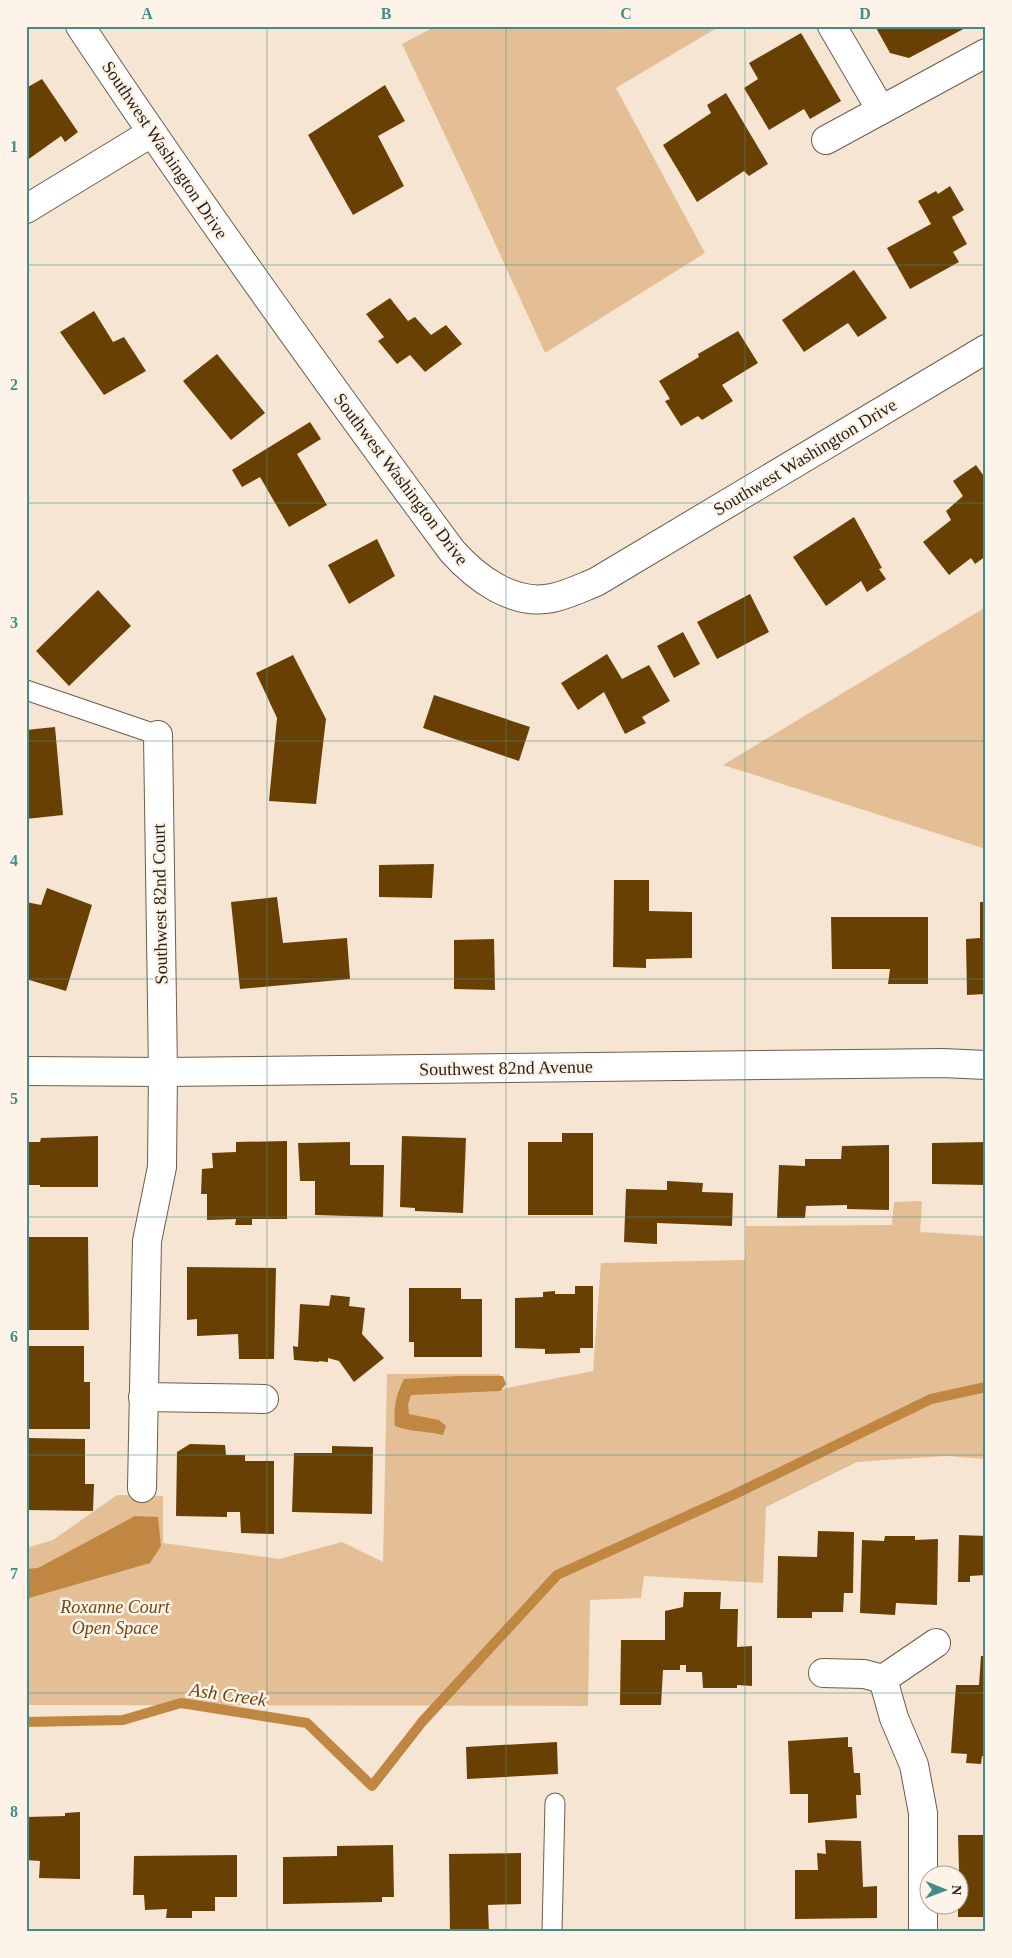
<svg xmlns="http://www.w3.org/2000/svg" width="1012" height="1958" viewBox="0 0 1012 1958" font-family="'Times New Roman',serif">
<rect width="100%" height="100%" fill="#f6e5d3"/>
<g fill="#e4bf96">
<polygon points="436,26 720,26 616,88 705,253 545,353 467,182 402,44"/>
<polygon points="986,607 986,849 723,765"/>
<polygon points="922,1201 920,1232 984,1236 986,1227 986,1459 946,1456 857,1462 766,1507 763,1583 644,1576 641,1598 590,1600 588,1706 26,1705 26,1548 53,1540 117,1495 163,1496 163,1543 279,1559 342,1542 383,1562 387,1374 500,1374 502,1389 593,1371 601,1263 745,1260 746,1226 892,1225 894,1202"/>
</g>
<g fill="#c08743">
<path d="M 458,1376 L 503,1376 L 506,1384 L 500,1391 L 411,1395 L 408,1405 L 409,1414 L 439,1420 L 446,1426 L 443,1435 C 427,1431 411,1432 395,1426 C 393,1409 396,1394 404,1379 Z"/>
<polygon points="135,1516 158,1517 161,1546 150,1563 26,1599 26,1569 38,1568"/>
</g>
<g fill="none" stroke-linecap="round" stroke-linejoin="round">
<polyline stroke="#c08743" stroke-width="10" points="26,1722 123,1720 181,1703 307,1723 372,1786 422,1722 557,1575 733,1495 931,1399 986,1387"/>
</g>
<g fill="#694003">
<polygon points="875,26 969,26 909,58 890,53"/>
<polygon points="801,33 841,101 810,119 804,109 769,130 744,88 758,79 749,63"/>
<polygon points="42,79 78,132 65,142 61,136 26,161 26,88"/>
<polygon points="385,85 405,121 378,136 404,186 353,215 308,135"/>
<polygon points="726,93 768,164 749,176 744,171 697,202 663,145 711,113 707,105"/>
<polygon points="950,186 964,210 952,217 967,244 953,252 959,262 910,289 887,248 931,224 918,201 936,191 938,194"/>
<polygon points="854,270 887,318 858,337 848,323 804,352 782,320"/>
<polygon points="390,298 408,321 415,317 431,335 446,325 462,344 425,372 410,355 397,364 378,341 384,337 366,314"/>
<polygon points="94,311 113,342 124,337 146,371 104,395 60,332"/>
<polygon points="738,331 758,363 722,385 733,401 702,420 698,416 681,426 665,401 670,399 659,381 699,357 698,354"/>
<polygon points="217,354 265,413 231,440 183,381"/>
<polygon points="310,422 321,439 297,454 327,505 289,527 260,477 242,487 232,470"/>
<polygon points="976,465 986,479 986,556 975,564 971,558 949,575 923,542 951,520 946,511 963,496 953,481"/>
<polygon points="854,517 882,568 879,569 886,579 867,592 861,581 826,606 793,557"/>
<polygon points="377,539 395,576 349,604 328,565"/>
<polygon points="98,590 131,626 69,686 36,651"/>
<polygon points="750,594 769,632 717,659 697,622"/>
<polygon points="683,632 700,664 674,678 657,646"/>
<polygon points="607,654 622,679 649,665 670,701 642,717 646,723 625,734 604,692 578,710 561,683"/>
<polygon points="293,655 326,719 316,804 269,801 277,718 256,673"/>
<polygon points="434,695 530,727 519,761 423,728"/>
<polygon points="55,727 63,815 26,819 26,730"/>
<polygon points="434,864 432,898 379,897 379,865"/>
<polygon points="614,880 649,880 649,911 692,912 692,958 646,959 646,968 613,967"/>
<polygon points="47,888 92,905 66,991 26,979 26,902 41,905"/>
<polygon points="277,897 283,943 347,938 350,979 240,989 231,902"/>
<polygon points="980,902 986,902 986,994 967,995 966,939 980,938"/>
<polygon points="831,917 928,917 928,984 888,984 890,969 832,969"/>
<polygon points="494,939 495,990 454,989 454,940"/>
<polygon points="562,1133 593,1133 593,1215 528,1215 528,1142 562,1142"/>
<polygon points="98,1136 98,1187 40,1187 40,1185 26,1185 26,1142 40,1142 41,1138"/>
<polygon points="402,1136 466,1138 463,1213 415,1211 415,1208 400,1207"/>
<polygon points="287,1141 287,1219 252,1219 252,1225 235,1225 236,1219 207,1220 207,1194 201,1194 202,1169 213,1168 212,1153 236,1152 236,1142"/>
<polygon points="350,1142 350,1165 384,1165 383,1217 315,1215 315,1181 300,1181 298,1143"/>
<polygon points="986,1142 986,1185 932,1184 932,1143"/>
<polygon points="889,1145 889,1210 847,1209 847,1205 806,1206 805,1218 777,1218 779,1165 805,1166 805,1159 841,1159 842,1146"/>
<polygon points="667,1181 703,1183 702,1192 733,1193 732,1226 657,1223 657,1244 624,1242 626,1189 667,1190"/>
<polygon points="26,1237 88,1237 89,1330 26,1330"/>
<polygon points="187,1267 276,1268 274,1359 239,1359 238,1334 197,1336 197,1319 187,1320"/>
<polygon points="575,1286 593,1286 593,1348 580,1348 580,1353 545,1354 545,1349 515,1348 515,1298 543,1297 543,1292 555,1291 555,1294 575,1294"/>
<polygon points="409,1288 461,1288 461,1299 482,1299 482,1357 414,1357 414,1342 409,1342"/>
<polygon points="331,1295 350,1297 349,1306 365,1308 362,1334 384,1358 354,1382 339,1361 328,1358 328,1362 319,1361 319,1362 294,1360 293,1346 298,1347 300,1304 329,1306"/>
<polygon points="26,1346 84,1346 84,1382 90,1382 90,1429 26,1429"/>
<polygon points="27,1438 85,1439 85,1484 94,1484 93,1511 26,1510"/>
<polygon points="190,1444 225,1445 226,1455 245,1455 245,1461 274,1461 274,1534 241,1533 240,1512 227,1512 227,1517 176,1516 177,1452"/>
<polygon points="332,1446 373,1447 372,1514 292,1512 294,1453 332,1453"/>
<polygon points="818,1531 854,1532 853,1593 844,1593 843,1612 812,1612 812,1618 777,1618 778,1556 817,1557"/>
<polygon points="959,1535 986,1536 986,1575 970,1576 970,1582 958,1582"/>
<polygon points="885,1536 915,1536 915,1540 938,1539 937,1605 896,1603 895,1615 860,1613 862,1540 884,1541"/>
<polygon points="684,1592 721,1592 720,1609 738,1609 737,1647 752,1646 752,1686 737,1685 737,1688 703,1688 702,1672 686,1672 686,1665 680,1665 680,1670 663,1670 661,1705 620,1705 621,1640 665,1640 665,1611 683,1607"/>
<polygon points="981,1656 986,1656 986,1756 982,1756 981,1764 966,1763 967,1754 951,1753 956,1685 979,1685"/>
<polygon points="848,1737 848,1747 852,1747 854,1773 860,1773 861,1795 856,1795 857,1818 808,1823 808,1794 790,1794 788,1741"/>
<polygon points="557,1742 558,1774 467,1779 466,1747"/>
<polygon points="80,1812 80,1879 39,1878 40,1861 26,1860 26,1817 65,1816 65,1813"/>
<polygon points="958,1835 986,1835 986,1917 958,1917 958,1906 960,1906"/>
<polygon points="825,1840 861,1841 863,1887 877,1886 877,1918 795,1919 795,1870 818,1870 817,1853 826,1854"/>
<polygon points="393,1845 394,1897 382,1897 382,1902 283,1904 283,1857 337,1856 337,1846"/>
<polygon points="521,1853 521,1904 488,1905 489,1932 450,1932 449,1854"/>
<polygon points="237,1855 237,1897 215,1897 215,1911 192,1911 192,1918 166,1918 167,1909 145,1910 144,1895 133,1895 134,1856"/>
</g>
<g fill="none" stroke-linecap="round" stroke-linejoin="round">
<g stroke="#6c5d4d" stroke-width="21">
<g id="service">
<polyline points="26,690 158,735"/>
<polyline points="552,1932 555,1803"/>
</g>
</g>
<g stroke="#6c5d4d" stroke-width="30">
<g id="minor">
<path d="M 80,26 C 199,205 324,378 452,551 C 476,578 513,606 552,598 C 567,595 581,588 596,582 L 986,349"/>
<polyline points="832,26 881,110"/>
<polyline points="826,140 986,53"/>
<polyline points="26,209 151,133"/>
<polyline points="26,1071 163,1072 943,1063 986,1065"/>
<polyline points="143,1397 264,1399"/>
<polyline points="142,1488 147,1241 162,1167 163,1072 158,735"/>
<polyline points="823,1673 864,1674 883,1679 936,1643"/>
<polyline points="883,1679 894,1718 914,1765 923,1813 923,1932"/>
</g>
</g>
<use href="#service" stroke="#fff" stroke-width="19"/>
<use href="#minor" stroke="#fff" stroke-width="28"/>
</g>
<path fill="none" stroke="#458c88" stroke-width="1" stroke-opacity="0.55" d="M 267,26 L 267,1932M 506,26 L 506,1932M 745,26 L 745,1932M 26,265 L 986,265M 26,503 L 986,503M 26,741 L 986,741M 26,979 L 986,979M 26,1217 L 986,1217M 26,1455 L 986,1455M 26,1693 L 986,1693"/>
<g text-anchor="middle" stroke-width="5" stroke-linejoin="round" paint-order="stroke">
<g font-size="18" fill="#29231c" stroke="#fef3e8">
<text transform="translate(165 150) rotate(56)" y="6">Southwest Washington Drive</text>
<text transform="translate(805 457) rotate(-31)" y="6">Southwest Washington Drive</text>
<text transform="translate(401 479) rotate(53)" y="6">Southwest Washington Drive</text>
<text transform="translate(160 904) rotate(-91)" y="6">Southwest 82nd Court</text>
<text transform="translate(506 1068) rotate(-1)" y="6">Southwest 82nd Avenue</text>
</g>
<g font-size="18" font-style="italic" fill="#704916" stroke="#fef3e8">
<text x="115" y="1613">Roxanne Court<tspan x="115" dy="21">Open Space</tspan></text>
</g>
<g font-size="19" font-style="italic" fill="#6c4511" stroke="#fef3e8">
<text transform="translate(228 1694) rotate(8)" y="7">Ash Creek</text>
</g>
</g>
<rect width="1012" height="1958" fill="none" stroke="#fef3e8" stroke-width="55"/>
<g transform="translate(944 1890) rotate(91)"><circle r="24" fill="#fef3e8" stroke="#a9a096"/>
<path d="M0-4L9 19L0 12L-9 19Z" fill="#458c88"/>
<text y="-8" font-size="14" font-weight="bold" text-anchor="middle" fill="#29231c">N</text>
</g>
<rect x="28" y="28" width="956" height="1902" fill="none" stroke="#458c88" stroke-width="2"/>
<g font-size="16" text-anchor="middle" font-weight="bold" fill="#458c88">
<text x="147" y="19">A</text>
<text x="386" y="19">B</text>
<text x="626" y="19">C</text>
<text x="865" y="19">D</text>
<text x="14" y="152">1</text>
<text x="14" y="390">2</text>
<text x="14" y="628">3</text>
<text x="14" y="866">4</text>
<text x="14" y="1104">5</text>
<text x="14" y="1342">6</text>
<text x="14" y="1579">7</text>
<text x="14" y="1817">8</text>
</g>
</svg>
